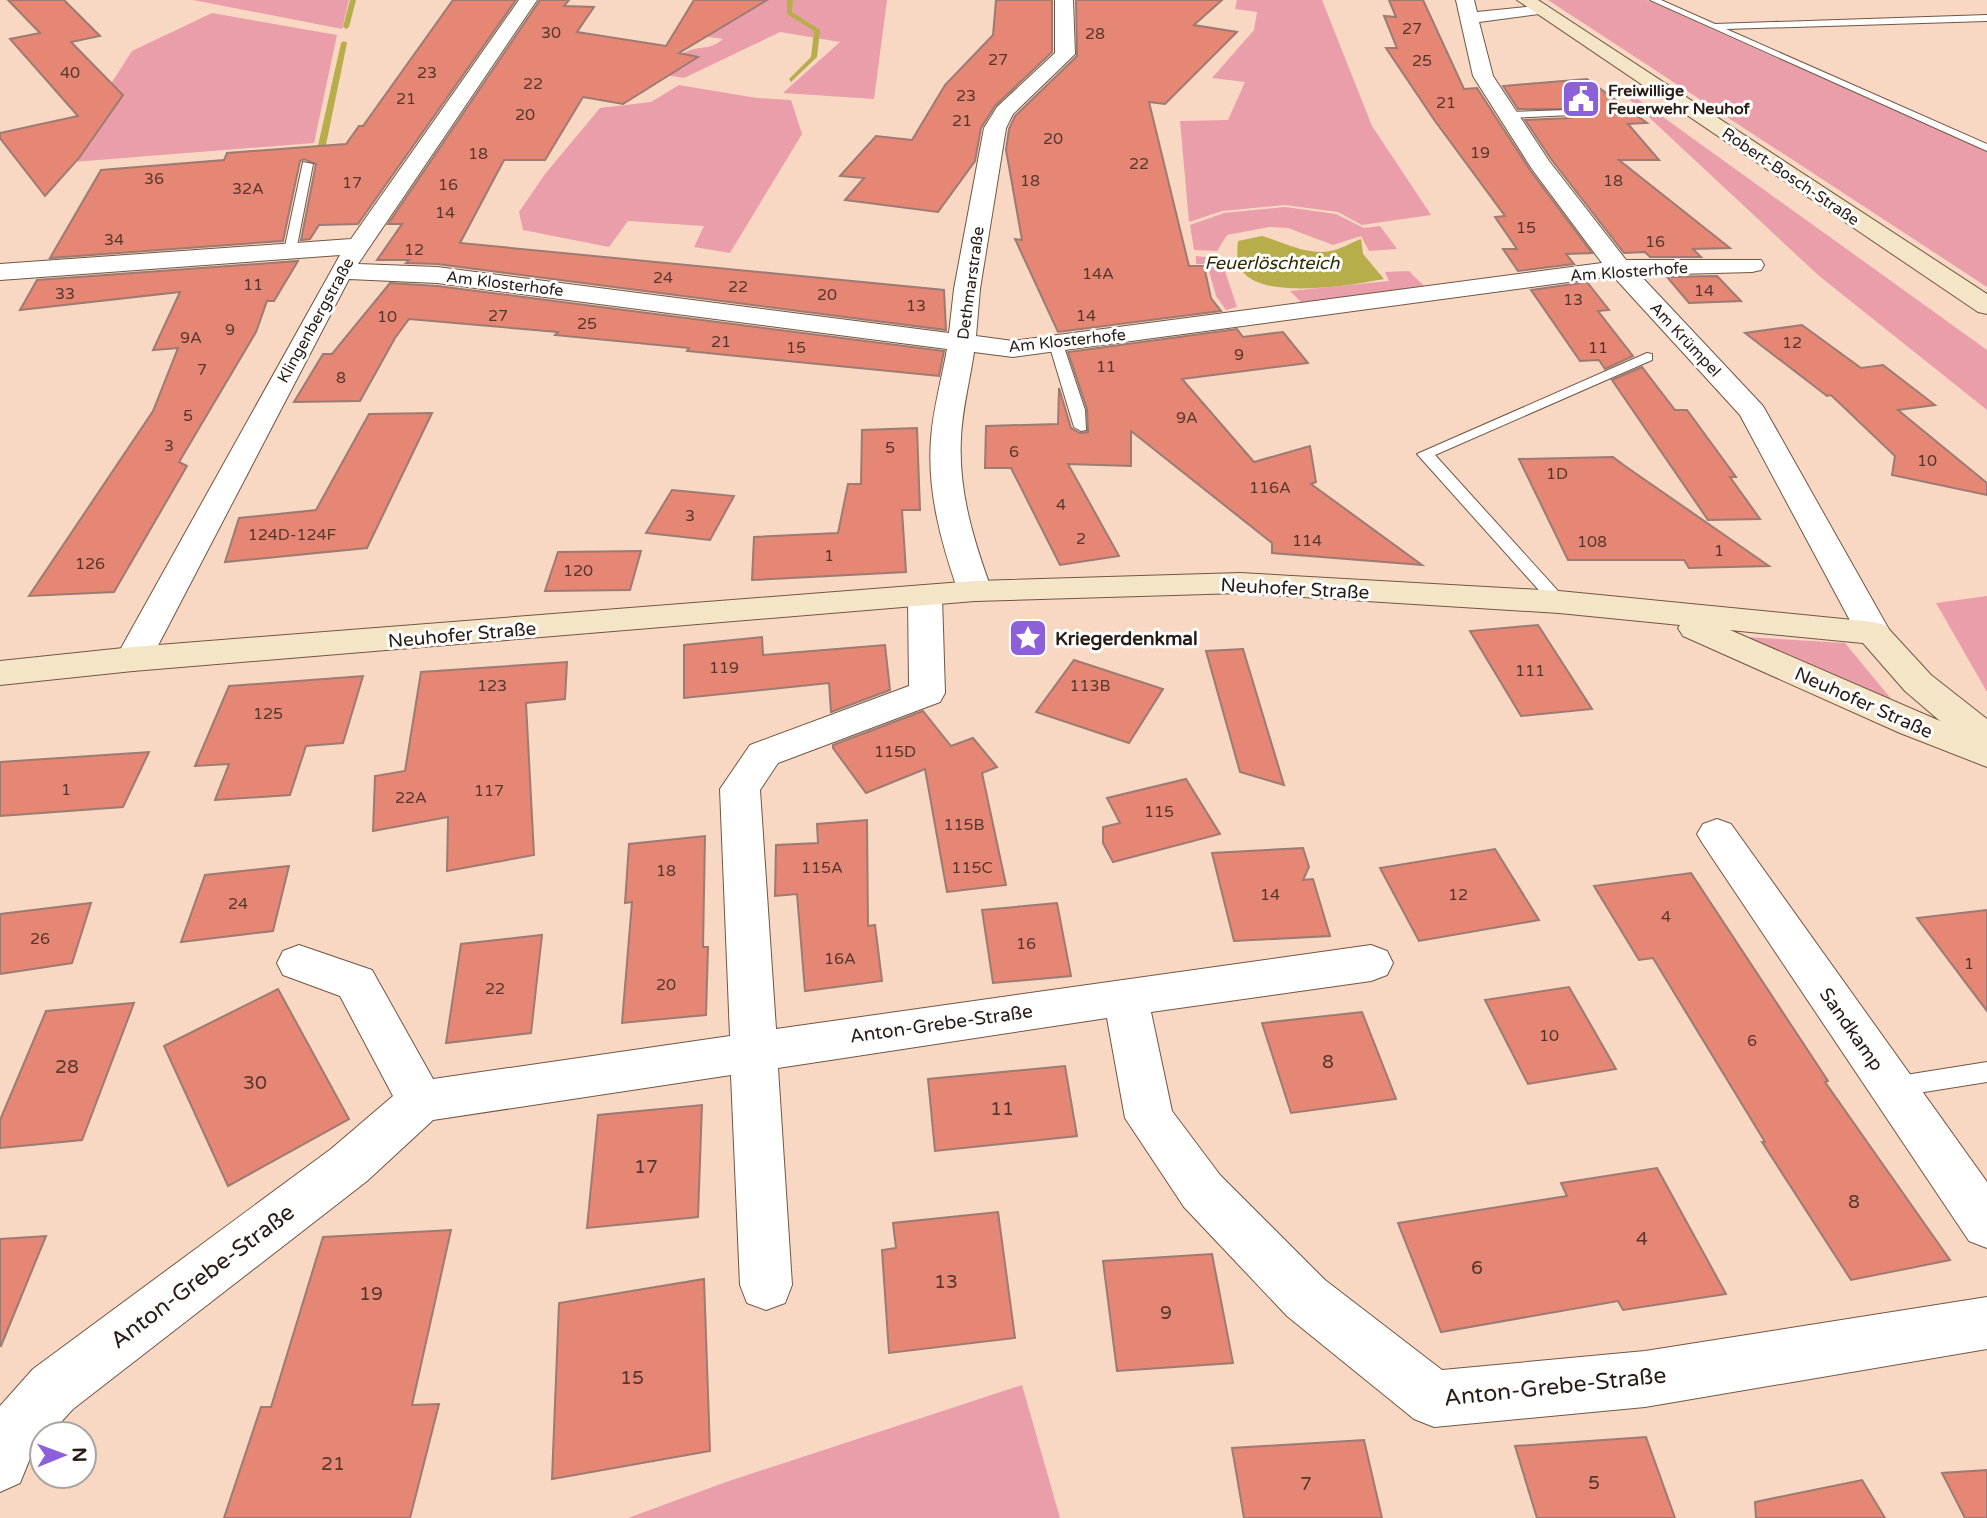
<svg xmlns="http://www.w3.org/2000/svg" width="1987" height="1518" viewBox="0 0 1987 1518" font-family="'Varela Round',sans-serif">
<rect width="100%" height="100%" fill="#f8d8c3"/>
<g fill="#ea9eaa">
<polygon points="193,0 349,0 342,29"/>
<path d="M 756,0 L 887,0 L 874,99 L 783,93 L 840,42 L 780,32 L 684,78 L 636,70 C 657,65 669,60 688,51 C 702,45 709,51 723,39 L 682,33 Z"/>
<polygon points="1237,0 1322,0 1372,126 1431,215 1362,225 1338,212 1285,205 1222,211 1189,222 1180,121 1228,120 1245,82 1212,78 1254,30 1257,12 1235,9"/>
<polygon points="1548,0 1647,0 1987,152 1987,287"/>
<polygon points="212,13 337,35 314,143 60,163 132,51"/>
<polygon points="679,85 757,98 791,100 802,134 730,253 694,247 704,226 628,221 609,247 523,230 519,212 545,174 600,108 651,102"/>
<polygon points="1631,94 1987,350 1987,410 1818,275 1625,95"/>
<polygon points="1285,207 1336,214 1364,228 1380,226 1397,249 1369,251 1361,236 1333,245 1288,228 1269,227 1227,235 1217,251 1194,250 1190,225 1224,213"/>
<polygon points="1196,256 1221,259 1237,307 1226,310 1216,296 1207,264 1196,264"/>
<polygon points="1409,271 1425,287 1302,303 1290,291 1389,281 1385,272"/>
<polygon points="1987,596 1987,692 1936,603"/>
<polygon points="1746,637 1845,643 1897,706"/>
<polygon points="1022,1385 1060,1518 628,1518 726,1482"/>
</g>
<path fill="#b8ad4b" d="M 1262,236 C 1286,243 1309,257 1335,250 C 1343,248 1352,242 1361,239 L 1363,254 L 1384,279 C 1353,285 1265,300 1243,272 C 1236,263 1237,251 1238,241 Z"/>
<g fill="none" stroke-linecap="round" stroke-linejoin="round">
<g fill="#b8ad4b" fill-rule="evenodd">
<polygon points="350,0 356,0 349,27 346,29 343,27"/>
<polygon points="787,0 793,0 792,12 820,30 817,57 791,82 789,79 811,57 814,31 787,14"/>
<polygon points="344,41 347,43 323,159 319,161 315,159 341,43"/>
</g>
</g>
<g fill="#e58774" stroke="#9d7a72" stroke-width="2">
<polygon points="8,0 64,0 100,36 71,42 123,95 79,158 45,196 0,138 0,133 78,116 10,39 40,33"/>
<polygon points="453,0 516,0 358,224 319,225 310,239 301,240 316,164 304,159 300,161 283,241 50,258 101,170 224,160 227,153 346,144 359,126 363,126"/>
<polygon points="540,0 569,0 564,6 594,7 577,32 666,46 694,0 767,0 679,53 698,57 623,104 583,97 545,160 504,160 460,243 944,290 946,330 437,264 406,263 409,260 377,260 402,224 388,224"/>
<polygon points="996,0 1052,0 1052,52 995,106 981,128 975,161 938,212 845,200 864,178 840,176 876,136 912,140 945,85 993,35"/>
<polygon points="1076,0 1222,0 1194,25 1237,32 1165,104 1149,102 1189,266 1204,266 1211,298 1221,311 1058,332 1015,239 1022,240 1006,150 1009,129 1015,116 1077,56"/>
<polygon points="1389,0 1423,0 1464,89 1477,88 1530,170 1592,253 1566,254 1574,264 1518,271 1503,249 1517,249 1495,217 1505,216 1435,121 1386,48 1397,48 1384,16 1396,17"/>
<polygon points="1587,79 1647,123 1628,124 1659,160 1619,160 1730,248 1693,249 1701,257 1650,257 1645,252 1624,253 1551,159 1525,120 1571,118 1573,109 1518,109 1503,86"/>
<polygon points="298,261 274,301 267,301 256,332 179,462 187,466 114,592 29,596 153,411 178,348 153,350 180,292 20,310 37,280"/>
<polygon points="1717,276 1741,301 1689,303 1667,277"/>
<polygon points="1587,282 1609,310 1598,311 1633,356 1605,369 1599,360 1580,361 1531,290"/>
<polygon points="390,283 437,286 944,351 939,376 687,351 689,348 555,335 558,332 409,319 395,338 360,401 294,402 323,354 332,354"/>
<polygon points="1802,325 1861,368 1883,365 1935,405 1898,410 1987,483 1987,495 1892,475 1895,456 1831,395 1827,396 1745,333"/>
<polygon points="1237,329 1243,337 1283,332 1308,363 1182,379 1254,462 1310,446 1316,482 1311,484 1422,565 1272,553 1272,543 1131,431 1131,466 1068,464 1119,556 1060,565 1011,468 985,468 986,426 1058,424 1059,388 1071,428 1080,433 1088,432 1087,409 1068,352"/>
<polygon points="1642,367 1675,410 1687,410 1736,477 1730,477 1760,519 1708,520 1612,380"/>
<polygon points="432,413 367,548 225,562 239,518 316,510 369,414"/>
<polygon points="917,428 920,510 902,510 906,572 752,580 754,537 838,533 848,484 861,484 862,430"/>
<polygon points="1613,457 1625,466 1769,566 1689,568 1684,560 1568,560 1519,459"/>
<polygon points="672,490 734,496 710,540 646,533"/>
<polygon points="641,551 630,590 545,591 558,552"/>
<polygon points="1538,625 1592,709 1521,716 1470,631"/>
<polygon points="762,637 763,655 885,645 890,690 831,712 829,683 684,698 684,645"/>
<polygon points="1243,649 1284,785 1240,772 1206,651"/>
<polygon points="1074,660 1163,689 1129,743 1036,712"/>
<polygon points="567,662 565,699 526,703 534,855 447,871 448,817 373,831 375,776 405,771 421,672"/>
<polygon points="363,676 343,743 306,746 290,795 215,800 229,764 195,766 229,686"/>
<polygon points="923,711 951,746 973,738 997,767 982,773 1006,885 947,892 925,769 866,793 833,748 833,745"/>
<polygon points="149,752 123,807 0,816 0,762"/>
<polygon points="1186,779 1220,834 1113,862 1103,843 1103,827 1120,823 1107,798"/>
<polygon points="867,820 868,926 875,925 882,981 805,991 797,894 775,896 776,845 818,843 817,824"/>
<polygon points="705,836 703,947 708,947 706,1015 622,1023 632,902 625,903 629,844"/>
<polygon points="1303,848 1309,867 1303,880 1313,879 1330,936 1234,941 1212,853"/>
<polygon points="1495,849 1539,920 1419,941 1380,868"/>
<polygon points="289,866 273,931 181,942 205,875"/>
<polygon points="1691,873 1828,1081 1825,1082 1950,1260 1851,1280 1762,1142 1765,1142 1653,958 1639,960 1594,886"/>
<polygon points="91,903 72,963 0,974 0,914"/>
<polygon points="1057,903 1071,976 993,983 982,910"/>
<polygon points="1987,910 1987,1011 1917,918"/>
<polygon points="542,935 531,1033 446,1043 461,944"/>
<polygon points="1569,987 1616,1069 1528,1084 1485,1000"/>
<polygon points="278,989 349,1119 228,1186 164,1046"/>
<polygon points="134,1003 82,1140 0,1148 0,1120 46,1011"/>
<polygon points="1362,1012 1396,1099 1291,1113 1262,1023"/>
<polygon points="1065,1066 1077,1136 935,1151 928,1079"/>
<polygon points="702,1105 698,1217 587,1228 598,1115"/>
<polygon points="1657,1168 1726,1294 1623,1310 1618,1301 1441,1332 1398,1223 1567,1196 1561,1183"/>
<polygon points="998,1212 1015,1338 889,1353 882,1250 896,1248 893,1223"/>
<polygon points="451,1230 412,1405 439,1404 410,1518 224,1518 261,1407 271,1407 323,1237"/>
<polygon points="46,1236 1,1346 0,1346 0,1239"/>
<polygon points="1212,1254 1233,1363 1117,1371 1103,1261"/>
<polygon points="704,1279 710,1451 552,1479 559,1303"/>
<polygon points="1646,1437 1675,1518 1537,1518 1515,1446"/>
<polygon points="1364,1440 1382,1518 1244,1518 1232,1448"/>
<polygon points="1987,1470 1987,1518 1965,1518 1942,1473"/>
<polygon points="1862,1480 1885,1518 1756,1518 1755,1502"/>
</g>
<g fill="none" stroke-linecap="round" stroke-linejoin="round">
<g stroke="#715644" stroke-width="2">
<g id="lane">
<polygon points="1650,0 1661,0 1715,24 1987,15 1987,21 1726,29 1987,144 1987,151"/>
<polygon points="1567,110 1571,111 1571,115 1508,118 1503,115 1508,112"/>
<polygon points="303,162 313,164 296,251 290,255 284,251"/>
<polygon points="1056,340 1063,344 1085,410 1086,430 1081,431 1074,427 1049,344"/>
<polygon points="1647,353 1652,354 1652,360 1435,455 1568,602 1565,606 1553,606 1417,454"/>
<polygon points="1987,1062 1987,1082 1893,1097 1885,1094 1881,1087 1885,1080 1893,1077"/>
</g>
</g>
<g stroke="#715644" stroke-width="2">
<g id="street">
<path d="M 519,0 L 537,0 L 358,264 L 437,267 L 949,333 L 954,289 L 984,128 L 997,107 L 1055,53 L 1055,0 L 1073,0 L 1075,54 L 1013,114 L 1006,128 L 980,289 L 976,336 L 1013,341 L 1602,263 L 1532,169 L 1473,76 L 1456,0 L 1474,0 L 1477,12 L 1546,5 L 1549,9 L 1546,13 L 1479,22 L 1493,76 L 1549,161 L 1626,260 L 1761,260 L 1764,265 L 1761,270 L 1752,272 L 1640,275 L 1763,406 L 1891,633 L 1885,641 L 1873,644 L 1861,641 L 1740,415 L 1613,276 L 1013,357 L 974,352 C 970,380 962,410 961,438 C 958,491 974,542 992,591 L 987,598 L 975,601 L 963,598 L 958,591 C 941,542 927,491 931,439 C 933,409 942,378 947,349 L 437,283 L 349,279 L 151,659 L 146,667 L 133,671 L 120,667 L 115,659 L 340,255 L 0,280 L 0,264 L 351,239 Z"/>
<polygon points="925,587 937,590 942,597 945,693 940,702 778,763 760,790 776,1029 1371,945 1387,951 1393,963 1387,975 1371,981 1151,1012 1172,1111 1220,1175 1325,1280 1442,1370 1645,1351 1987,1297 1987,1349 1645,1407 1434,1427 1414,1419 1287,1316 1184,1207 1125,1118 1107,1018 778,1068 792,1285 785,1303 766,1310 747,1303 740,1285 731,1075 433,1120 367,1181 73,1409 50,1434 42,1434 42,1444 31,1456 20,1483 0,1492 0,1406 33,1369 331,1149 393,1096 340,996 283,975 277,963 283,951 299,945 372,970 433,1079 730,1036 720,789 750,745 909,686 908,597 913,590"/>
<polygon points="1717,819 1731,824 1987,1182 1987,1248 1969,1241 1703,844 1697,834 1703,824"/>
</g>
</g>
<g stroke="#715644" stroke-width="2">
<g id="secondary">
<polygon points="1517,0 1538,0 1987,294 1987,314 1978,312"/>
<path d="M 1240,573 L 1559,591 L 1873,622 L 1885,625 L 1931,675 L 1987,719 L 1987,767 L 1900,733 L 1683,636 L 1678,628 L 1680,625 L 1559,613 L 1240,593 L 975,601 L 133,671 L 0,685 L 0,661 L 133,647 L 975,581 ZM 1730,630 L 1863,643 L 1905,691 L 1940,721 Z"/>
</g>
</g>
<use href="#lane" fill="#fff" fill-rule="evenodd"/>
<use href="#street" fill="#fff" fill-rule="evenodd"/>
<use href="#secondary" fill="#f5e5c7" fill-rule="evenodd"/>
</g>
<defs>
<g id="civic-square" transform="scale(2.0125)"><rect x="-9" y="-9" width="18" height="18" rx="4" fill="#8d5fd9" stroke="#fff"/><path d="M-.6-6.5H3V-4.5H.6V-3L4-1V1h2V6H-6V1h2V-1L-.6-3ZM-1.2 2.5V6h2.4V2.5Z" fill="#fff"/></g>
<g id="sight-square" transform="scale(2.0125)"><rect x="-9" y="-9" width="18" height="18" rx="4" fill="#8d5fd9" stroke="#fff"/><path d="M0-6L1.8-2.2L6-1.7L2.9 1.2L3.7 5.4L0 3.3L-3.7 5.4L-2.9 1.2L-6-1.7L-1.8-2.2Z" fill="#fff"/></g>
</defs>
<g fill-rule="evenodd">
<use href="#civic-square" x="1581" y="99"/>
<use href="#sight-square" x="1028" y="638"/>
</g>
<g text-anchor="middle" stroke-width="6" stroke-linejoin="round" paint-order="stroke">
<g font-size="16" fill="#57372d">
<text x="1412" y="34">27</text>
<text x="551" y="38">30</text>
<text x="1095" y="39">28</text>
<text x="998" y="65">27</text>
<text x="1422" y="66">25</text>
<text x="70" y="78">40</text>
<text x="427" y="78">23</text>
<text x="533" y="89">22</text>
<text x="966" y="101">23</text>
<text x="406" y="104">21</text>
<text x="1446" y="108">21</text>
<text x="525" y="120">20</text>
<text x="962" y="126">21</text>
<text x="1053" y="144">20</text>
<text x="1480" y="158">19</text>
<text x="478" y="159">18</text>
<text x="1139" y="169">22</text>
<text x="154" y="184">36</text>
<text x="1030" y="186">18</text>
<text x="1613" y="186">18</text>
<text x="352" y="188">17</text>
<text x="448" y="190">16</text>
<text x="248" y="194">32A</text>
<text x="445" y="218">14</text>
<text x="1526" y="233">15</text>
<text x="114" y="245">34</text>
<text x="1655" y="247">16</text>
<text x="414" y="255">12</text>
<text x="1098" y="279">14A</text>
<text x="663" y="283">24</text>
<text x="253" y="290">11</text>
<text x="738" y="292">22</text>
<text x="1704" y="296">14</text>
<text x="65" y="299">33</text>
<text x="827" y="300">20</text>
<text x="1573" y="305">13</text>
<text x="916" y="311">13</text>
<text x="498" y="321">27</text>
<text x="1086" y="321">14</text>
<text x="387" y="322">10</text>
<text x="587" y="329">25</text>
<text x="230" y="335">9</text>
<text x="191" y="343">9A</text>
<text x="721" y="347">21</text>
<text x="1792" y="348">12</text>
<text x="796" y="353">15</text>
<text x="1598" y="353">11</text>
<text x="1239" y="360">9</text>
<text x="1106" y="372">11</text>
<text x="202" y="375">7</text>
<text x="341" y="383">8</text>
<text x="188" y="421">5</text>
<text x="1187" y="423">9A</text>
<text x="169" y="451">3</text>
<text x="890" y="453">5</text>
<text x="1014" y="457">6</text>
<text x="1927" y="466">10</text>
<text x="1557" y="479">1D</text>
<text x="1270" y="493">116A</text>
<text x="1061" y="510">4</text>
<text x="690" y="521">3</text>
<text x="292" y="540">124D-124F</text>
<text x="1081" y="544">2</text>
<text x="1307" y="546">114</text>
<text x="1592" y="547">108</text>
<text x="1719" y="556">1</text>
<text x="829" y="561">1</text>
<text x="90" y="569">126</text>
<text x="578" y="576">120</text>
<text x="724" y="673">119</text>
<text x="1530" y="676">111</text>
<text x="492" y="691">123</text>
<text x="1090" y="691">113B</text>
<text x="268" y="719">125</text>
<text x="895" y="757">115D</text>
<text x="66" y="795">1</text>
<text x="489" y="796">117</text>
<text x="411" y="803">22A</text>
<text x="1159" y="817">115</text>
<text x="964" y="830">115B</text>
<text x="822" y="873">115A</text>
<text x="972" y="873">115C</text>
<text x="666" y="876">18</text>
<text x="1270" y="900">14</text>
<text x="1458" y="900">12</text>
<text x="238" y="909">24</text>
<text x="1666" y="922">4</text>
<text x="40" y="944">26</text>
<text x="1026" y="949">16</text>
<text x="840" y="964">16A</text>
<text x="1969" y="969">1</text>
<text x="666" y="990">20</text>
<text x="495" y="994">22</text>
<text x="1549" y="1041">10</text>
<text x="1752" y="1046">6</text>
</g>
<g font-size="16" font-weight="bold" fill="#281c15" stroke="#fff" text-anchor="start">
<text x="1608" y="96">Freiwillige<tspan x="1608" dy="18">Feuerwehr Neuhof</tspan></text>
</g>
<g font-size="16" fill="#281c15" stroke="#fff">
<text transform="translate(1791 176) rotate(34)" y="6">Robert-Bosch-Straße</text>
<text transform="translate(1629 271) rotate(-4)" y="6">Am Klosterhofe</text>
<text transform="translate(505 283) rotate(7)" y="6">Am Klosterhofe</text>
<text transform="translate(970 283) rotate(-82)" y="6">Dethmarstraße</text>
<text transform="translate(315 320) rotate(-61)" y="6">Klingenbergstraße</text>
<text transform="translate(1686 339) rotate(47)" y="6">Am Krümpel</text>
<text transform="translate(1067 340) rotate(-6)" y="6">Am Klosterhofe</text>
</g>
<g font-size="18" font-style="italic" fill="#302b00" stroke="#fff">
<text x="1272" y="269">Feuerlöschteich</text>
</g>
<g font-size="19" fill="#281c15" stroke="#fff">
<text transform="translate(1295 588) rotate(3)" y="7">Neuhofer Straße</text>
<text transform="translate(462 634) rotate(-5)" y="7">Neuhofer Straße</text>
<text transform="translate(1864 702) rotate(24)" y="7">Neuhofer Straße</text>
<text transform="translate(941 1023) rotate(-8)" y="7">Anton-Grebe-Straße</text>
<text transform="translate(1852 1029) rotate(55)" y="7">Sandkamp</text>
</g>
<g font-size="19" font-weight="bold" fill="#281c15" stroke="#fff" text-anchor="start">
<text x="1055" y="645">Kriegerdenkmal</text>
</g>
<g font-size="19" fill="#57372d">
<text x="1328" y="1068">8</text>
<text x="67" y="1073">28</text>
<text x="255" y="1089">30</text>
<text x="1002" y="1115">11</text>
<text x="646" y="1173">17</text>
<text x="1854" y="1208">8</text>
<text x="1642" y="1245">4</text>
<text x="1477" y="1274">6</text>
<text x="946" y="1288">13</text>
<text x="371" y="1300">19</text>
<text x="1166" y="1319">9</text>
<text x="632" y="1384">15</text>
<text x="333" y="1470">21</text>
<text x="1594" y="1489">5</text>
<text x="1306" y="1490">7</text>
</g>
<g font-size="23" fill="#281c15" stroke="#fff">
<text transform="translate(202 1276) rotate(-37)" y="8">Anton-Grebe-Straße</text>
<text transform="translate(1555 1386) rotate(-6)" y="8">Anton-Grebe-Straße</text>
</g>
</g>
<g transform="translate(63 1455) rotate(89)"><circle r="33" fill="#ffffff" stroke="#a9a4a1" stroke-width="2"/>
<path d="M0-5L12 26L0 18L-12 26Z" fill="#8d5fd9"/>
<text y="-10" font-size="19" font-weight="bold" text-anchor="middle" fill="#281c15">N</text>
</g>
</svg>
